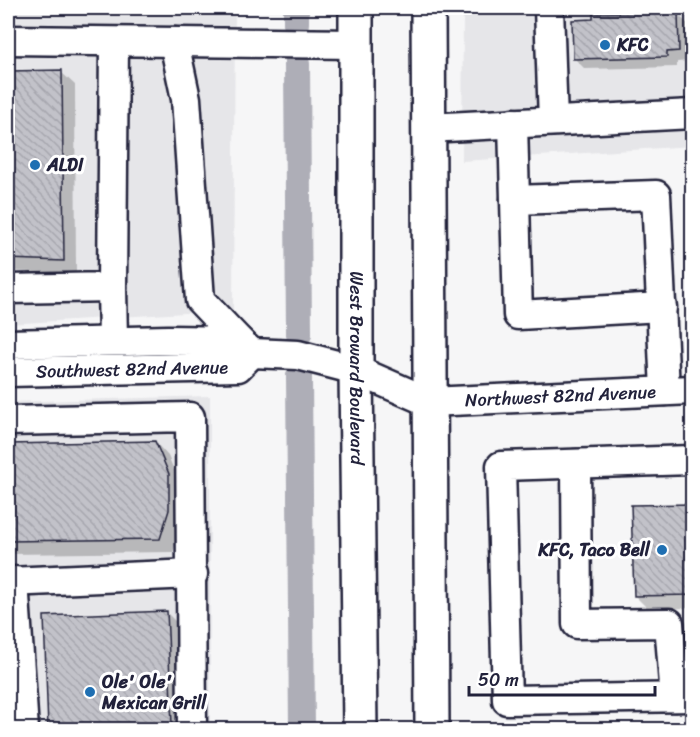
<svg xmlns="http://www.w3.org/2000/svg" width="700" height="737" viewBox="0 0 700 737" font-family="Sriracha,sans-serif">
<defs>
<pattern id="building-back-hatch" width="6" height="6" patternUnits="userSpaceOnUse" patternTransform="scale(1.5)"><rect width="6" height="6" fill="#c2c2c9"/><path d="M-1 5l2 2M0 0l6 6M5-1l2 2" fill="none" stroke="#a6a6ae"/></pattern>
</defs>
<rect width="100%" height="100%" fill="#f6f6f7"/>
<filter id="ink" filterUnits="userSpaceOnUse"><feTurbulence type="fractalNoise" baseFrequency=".0167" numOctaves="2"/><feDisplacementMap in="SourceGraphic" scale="12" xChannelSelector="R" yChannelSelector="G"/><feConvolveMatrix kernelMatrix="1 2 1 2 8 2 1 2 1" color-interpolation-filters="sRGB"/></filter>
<g filter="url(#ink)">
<g fill="#e6e6e9">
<polygon points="8,8 235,8 233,310 8,324"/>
<polygon points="463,8 692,8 692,146 462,161"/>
<polygon points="210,396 210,729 8,729 8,402"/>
</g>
<g fill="#0003">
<polygon points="677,14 688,24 688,61 677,62 677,67 585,69 575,59"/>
<polygon points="8,72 61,72 75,85 76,274 8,271"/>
<polygon points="155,442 168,456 182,489 182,524 173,552 8,554 8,446"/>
<polygon points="692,505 692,608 648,609 635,596"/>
<polygon points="166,612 180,626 184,730 50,730 45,618"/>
</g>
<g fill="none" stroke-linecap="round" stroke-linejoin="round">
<g stroke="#aeaeb7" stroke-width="26">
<polyline points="296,8 296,23"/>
<polyline points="297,64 299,334"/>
<polyline points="299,376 302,730"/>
</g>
</g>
<g fill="url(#building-back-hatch)" stroke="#22223b" stroke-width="1.5">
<polygon points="678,12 679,51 667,52 667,57 573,59 572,20 593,19 593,13"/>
<polygon points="62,70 64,261 8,259 8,71"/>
<polygon points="155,441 169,474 169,510 160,539 8,541 8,444"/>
<polygon points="693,504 693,595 634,596 631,505"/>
<polygon points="167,611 172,725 48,729 44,616"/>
</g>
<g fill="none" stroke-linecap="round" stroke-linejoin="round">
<g stroke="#22223b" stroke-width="33">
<g id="minor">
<polyline points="549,8 553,121"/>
<polyline points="8,40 356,44"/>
<polyline points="174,42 186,99 200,300 239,341"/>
<polyline points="513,123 518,315 662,307"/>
<polyline points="428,128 692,114"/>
<polyline points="515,200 656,195 665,391"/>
<polyline points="112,287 113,341"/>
<polyline points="8,289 112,287 114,42"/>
<path id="s1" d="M 8,344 L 168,340 L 239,341 L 252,353 L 298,355 L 356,370 L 429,402 L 692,390"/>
<path id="s2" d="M 8,372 L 238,367 L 252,353"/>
<polyline points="8,421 190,417 192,730"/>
<polyline points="692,460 501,466 507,700 692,697"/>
<polyline points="576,464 577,624 669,623 675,697"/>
<polyline points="14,581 24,730"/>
<polyline points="8,582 193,574"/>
</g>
</g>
<g stroke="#22223b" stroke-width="38">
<g id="major">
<path id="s3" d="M 356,8 L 356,370 L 360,730"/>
<polyline points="428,8 432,730"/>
</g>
</g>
<use href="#minor" stroke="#fff" stroke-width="28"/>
<use href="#major" stroke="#fff" stroke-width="33"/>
</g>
</g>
<g fill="#1f6fb2" stroke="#fff" stroke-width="2">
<circle cx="605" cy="45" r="6"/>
<circle cx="35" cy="165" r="6"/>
<circle cx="662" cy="550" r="6"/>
<circle cx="90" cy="692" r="6"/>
</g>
<g text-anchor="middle" stroke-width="6" stroke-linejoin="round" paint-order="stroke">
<g font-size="18" font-weight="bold" fill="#22223b" stroke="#fff" text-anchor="start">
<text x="617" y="51">KFC</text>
<text x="47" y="171">ALDI</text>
<text x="650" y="556" text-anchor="end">KFC, Taco Bell</text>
<text x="102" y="688">Ole' Ole'<tspan x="102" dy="21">Mexican Grill</tspan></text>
</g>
<g font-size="18" fill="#22223b" stroke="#fff">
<text dy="6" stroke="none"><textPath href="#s2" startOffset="124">Southwest 82nd Avenue</textPath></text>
<text dy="6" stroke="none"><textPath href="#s3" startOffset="360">West Broward Boulevard</textPath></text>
<text dy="6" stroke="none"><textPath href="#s1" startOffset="566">Northwest 82nd Avenue</textPath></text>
</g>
</g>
<rect width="700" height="737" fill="none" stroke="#fff" stroke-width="30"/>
<rect x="15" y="15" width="670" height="707" fill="none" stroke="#22223b" stroke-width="2" filter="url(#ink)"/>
<path d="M469 686v9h186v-9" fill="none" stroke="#22223b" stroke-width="3"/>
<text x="478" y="686" font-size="18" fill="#22223b" stroke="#ffffff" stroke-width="4.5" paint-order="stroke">50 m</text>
</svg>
